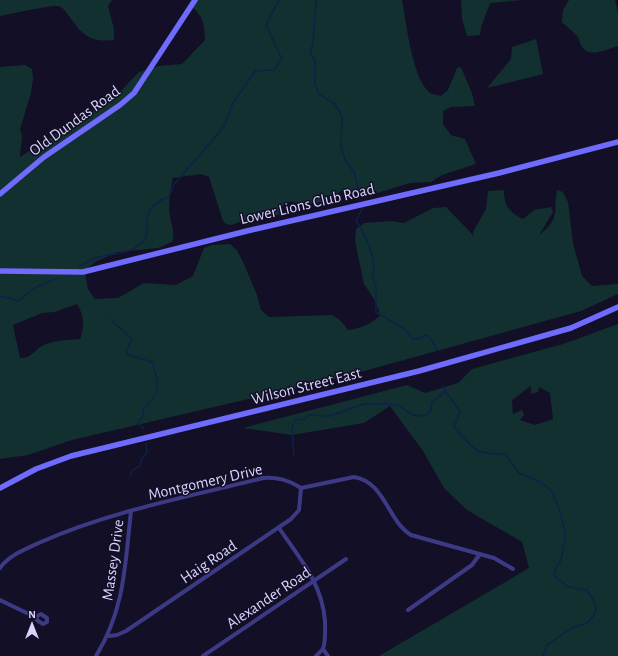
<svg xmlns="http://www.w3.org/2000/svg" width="618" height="656" viewBox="0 0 618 656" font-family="'Alegreya Sans',sans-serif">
<rect width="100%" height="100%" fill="#130f26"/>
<g fill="#12302f" fill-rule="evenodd">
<path d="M 0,0 L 112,0 L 108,6 L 114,29 L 114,40 C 91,43 82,35 69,16 C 66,12 63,7 58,6 C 51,5 9,14 0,16 Z"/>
<path d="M 192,0 L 402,0 C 406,21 413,84 432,94 C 434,95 439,95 441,96 L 448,90 L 457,68 L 461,67 L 472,93 L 475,106 L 451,107 L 443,111 L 443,124 L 451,135 L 465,139 L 476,164 L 442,175 L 431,182 L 410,183 L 374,194 L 341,191 C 328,202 317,205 299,203 C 293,202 291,201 284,203 L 279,215 L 256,216 L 231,225 L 226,224 L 223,221 L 209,177 L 201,174 L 173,178 C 170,191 168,204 170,217 C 172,227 175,232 172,242 L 158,248 L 118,252 L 97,261 L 86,269 L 85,272 L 88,289 L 95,299 L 118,298 L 144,283 L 176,285 L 193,276 L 204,248 L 212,245 L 230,244 L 237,250 L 243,262 L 257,295 L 261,310 L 269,317 L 332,315 L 340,320 L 348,330 C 362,328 370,324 380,316 L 376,302 L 364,284 L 355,241 L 356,229 L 364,223 L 392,221 L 404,223 L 433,208 L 446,207 L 474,236 L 473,232 L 486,209 L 488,191 L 504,190 C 504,206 509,212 523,219 L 534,210 L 551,207 L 553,212 L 539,235 C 561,219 553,212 557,190 L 563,192 L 568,202 L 573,243 L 582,276 L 592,286 L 618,284 L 618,294 L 581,311 L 335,379 L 72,440 L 28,455 L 0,459 L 0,67 L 25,65 L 32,69 L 33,78 L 31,93 L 20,129 L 22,136 L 20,157 L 115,97 L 139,72 L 159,66 L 182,64 L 205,40 C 204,22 203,16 190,5 ZM 77,304 C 84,315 85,326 80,339 C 67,340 53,340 42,346 C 33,351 31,359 20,358 L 13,325 L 42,313 L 55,312 Z"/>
<polygon points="461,0 523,0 490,3 481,27 480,35 467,36 462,19"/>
<path d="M 569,0 L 615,0 L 618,13 L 618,46 C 608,49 590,58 583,48 C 580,45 580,41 578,37 C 576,34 566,26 562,22 L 563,10 Z"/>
<polygon points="536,39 543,74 487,88 511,59 512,47"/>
<path d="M 618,324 L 618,656 L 379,656 L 529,568 L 522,542 L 467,510 L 444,488 L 423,451 L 390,406 L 364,423 L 292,435 L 243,428 L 407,385 L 425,393 L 458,383 L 472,369 L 563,344 ZM 531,386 L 531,394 L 538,392 L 539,387 L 550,393 L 553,419 L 535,425 L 520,420 L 524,415 L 522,410 L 513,414 L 512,400 Z"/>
</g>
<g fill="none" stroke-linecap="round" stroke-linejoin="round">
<g stroke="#0c2248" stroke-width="1.5">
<polyline points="316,0 313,44 310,53 315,60 315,84 319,94 335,104 342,116 341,146 345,160 354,172 360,196"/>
<path d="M 362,209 L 356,221 C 366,236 374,252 374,271 L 372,275 L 376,286 L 376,312 L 404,329 L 412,338 L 418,339 L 426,335 L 430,337 L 437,350"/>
<path d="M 79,266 C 84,264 90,260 95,258 C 113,252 124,257 142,243 C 155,232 134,208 169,197 L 174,184 L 218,134 L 224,126 L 233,103 L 255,71 L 274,70 L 282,59 L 266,25 L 279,0"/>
<polyline points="0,296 19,301 34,288 56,279"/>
<path d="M 110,319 C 118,329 124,328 132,340 L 127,349 L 127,354 L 152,362 C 160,385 161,393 143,410 L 143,416 L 138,423 L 144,429"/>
<path d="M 442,386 L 460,412 L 457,421 L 454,424 L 455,428 C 475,450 473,454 505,454 L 519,473 L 542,483 L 551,490 L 559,508 L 565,531 L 565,538 L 561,560 L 556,567 L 554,576 L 569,587 L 587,590 L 595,603 L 596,610 L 594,615 L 587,623 L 572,628 L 547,645 L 543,656"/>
<polyline points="294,456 292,429 295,419 304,420 308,415 330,416 364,404 384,404 398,405 413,415 425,416 430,412 432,402 446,391"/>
<polyline points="130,476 133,470 140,466 142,458 147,453 146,444"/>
</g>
<g stroke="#3d3a85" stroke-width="4">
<path d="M 279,528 C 300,559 322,583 325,621 C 325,630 326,640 323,649 L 328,656"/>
<path d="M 0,568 C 9,555 26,549 41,542 C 111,511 188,497 263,478 C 278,477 288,480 301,488 L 354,477 C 385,482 387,520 411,535 L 494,558 L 513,569"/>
<polyline points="0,600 35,617 38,621 43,624 47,622 47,618 41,614 35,617"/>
<polyline points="408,610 472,565 480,554"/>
<polyline points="109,636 117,635 126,631 291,519 299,510 301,488"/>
<path d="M 96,656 C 125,609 125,564 131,511"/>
<polyline points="203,656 346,559"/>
<polyline points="316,656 323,649"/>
</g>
<g stroke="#6f6bff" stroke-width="5.5">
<polyline points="0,194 44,157 120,105 134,93 195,0"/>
<polyline points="0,271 83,272 247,231 499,173 618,142"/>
<polyline points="0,488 36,469 71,456 419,371 571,328 618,307"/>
</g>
</g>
<g text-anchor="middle" stroke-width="3" stroke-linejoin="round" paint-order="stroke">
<g font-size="16" fill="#d9d4ff" stroke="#130f26">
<text transform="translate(74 120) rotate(-36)" y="6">Old Dundas Road</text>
<text transform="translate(307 203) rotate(-13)" y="6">Lower Lions Club Road</text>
<text transform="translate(306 385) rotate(-14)" y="6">Wilson Street East</text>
<text transform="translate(205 481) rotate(-13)" y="6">Montgomery Drive</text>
<text transform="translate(112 560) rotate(-82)" y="6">Massey Drive</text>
<text transform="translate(208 561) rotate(-34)" y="6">Haig Road</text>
<text transform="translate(268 597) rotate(-34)" y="6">Alexander Road</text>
</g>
</g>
<g transform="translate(32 624)" stroke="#130f26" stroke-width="3" paint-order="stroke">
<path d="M0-3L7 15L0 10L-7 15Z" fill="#d9d4ff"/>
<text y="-6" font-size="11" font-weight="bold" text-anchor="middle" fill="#d9d4ff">N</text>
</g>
</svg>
